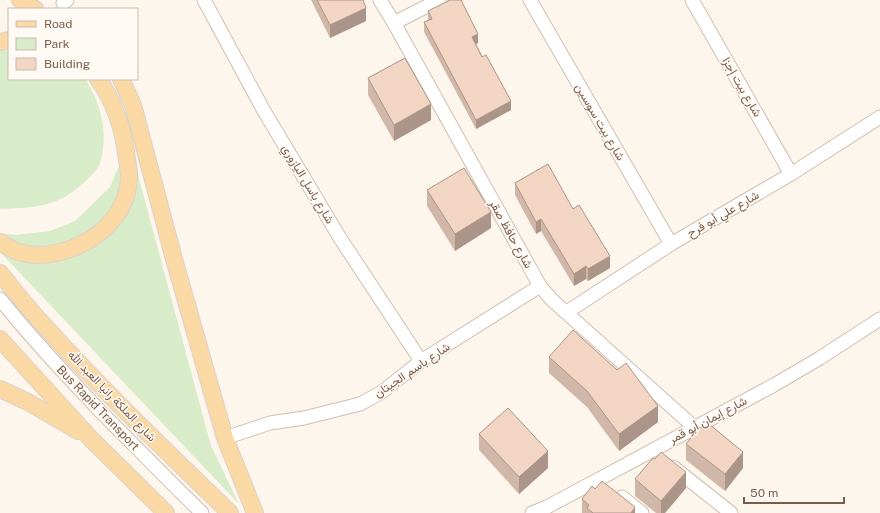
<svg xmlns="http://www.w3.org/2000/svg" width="880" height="513" viewBox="0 0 880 513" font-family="'Public Sans',Vazirmatn,sans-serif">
<rect width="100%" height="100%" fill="#fdf6ec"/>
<g fill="#d8ecc9">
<path d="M 9,49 L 9,79 L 85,79 C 101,102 109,136 100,163 C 96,174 73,193 63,198 C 44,208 21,208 0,209 L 0,50 Z"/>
<polygon points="134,160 211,446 239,504 0,252 0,233 16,235 50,231 75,221 110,187 118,168"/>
</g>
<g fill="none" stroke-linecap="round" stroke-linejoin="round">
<g stroke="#d1beb0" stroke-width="15">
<g id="minor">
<polyline points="204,0 264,111 340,238 421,361"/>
<polyline points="380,0 394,23 540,286 552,300 694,427"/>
<polyline points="530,0 671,244"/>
<polyline points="692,0 791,174"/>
<polyline points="63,3 67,0"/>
<polyline points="394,23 439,0"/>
<path d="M 0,299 C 32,339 66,375 101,412 C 135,446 168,480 202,513"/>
<polyline points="567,312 671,244 791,174 880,117"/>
<polyline points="225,438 270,423 304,418 360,404 382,392 421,361 540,286"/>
<polyline points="673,467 731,513"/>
<polyline points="622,497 642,513"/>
<polyline points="532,513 547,507 774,385 820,358 880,319"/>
</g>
</g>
<g stroke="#dad1cd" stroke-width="18">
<g id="major">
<polyline points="20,0 35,9"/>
<polyline points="0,42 9,40"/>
<polyline points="121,79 133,105 174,259 225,438 255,513"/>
<path d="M 0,242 C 7,246 14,252 22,253 C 38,257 57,254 73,248 C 104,236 130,209 129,173 C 128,166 127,159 126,152 C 122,125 114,101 98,79"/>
<path d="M 0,273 C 14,290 27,307 41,322 C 101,389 166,451 230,513"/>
<polyline points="0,339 92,440 166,513"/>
<polyline points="0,389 28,402 78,431"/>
</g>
</g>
<use href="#minor" stroke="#fff" stroke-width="13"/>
<use href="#major" stroke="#fbd9a5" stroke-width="16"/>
</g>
<g fill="#d1b7a8">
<polygon points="311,0 363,0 366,21 330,38"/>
<polygon points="428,11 478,43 476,44 511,110 476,129 424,32 424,22 428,20"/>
<polygon points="368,78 431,120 394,141 368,95"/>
<polygon points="515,183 573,209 610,268 588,281 586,279 574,286 541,231 536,234 515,195"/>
<polygon points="427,190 491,228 455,251 427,206"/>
<polygon points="549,357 658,422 619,451 587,407 549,373"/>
<polygon points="479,434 548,468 519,494 479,450"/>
<polygon points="686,444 743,468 725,491 686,460"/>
<polygon points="635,479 686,488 665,513 656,513 635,496"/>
<polygon points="595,489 635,513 582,513 582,499"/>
</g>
<g fill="#aa9588">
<polygon points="366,8 366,21 330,38 330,25"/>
<polygon points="478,34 478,43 472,46 472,37"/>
<polygon points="511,101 511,110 476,129 476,120"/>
<polygon points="431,104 431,120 394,141 394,125"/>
<polygon points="491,212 491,228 455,251 455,234"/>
<polygon points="541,219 541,231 536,234 536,222"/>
<polygon points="610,256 610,268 588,281 588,269"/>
<polygon points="586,266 586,279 574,286 574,274"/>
<polygon points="658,406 658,422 619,451 619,434"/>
<polygon points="548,451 548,468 519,494 519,477"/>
<polygon points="743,452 743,468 725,491 725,474"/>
<polygon points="686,472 686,488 665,513 661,513 661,501"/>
<polygon points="635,507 635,513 631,513"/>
</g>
<g fill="#f3d5c3" stroke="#aa9588">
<polygon points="317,0 363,0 366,8 330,25"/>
<polygon points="450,0 461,0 478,34 472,37 482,57 486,55 511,101 476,120 424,22 432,19 428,11"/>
<polygon points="405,58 431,104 394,125 368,78"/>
<polygon points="548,164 573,209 579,205 610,256 588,269 586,266 574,274 541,219 536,222 515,183"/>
<polygon points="464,168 491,212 455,234 427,190"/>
<polygon points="573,330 617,370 626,363 658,406 619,434 587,391 549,357"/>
<polygon points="508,408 548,451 519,477 479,434"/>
<polygon points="709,424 743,452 725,474 686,444 700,427 704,430"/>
<polygon points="661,452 686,472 661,501 635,479 653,458 655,459"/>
<polygon points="602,481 635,507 631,513 593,513 587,508 589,505 582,499 592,486 595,489"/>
</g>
<g text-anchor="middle" stroke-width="3" stroke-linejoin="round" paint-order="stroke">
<g font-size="12" fill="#7a5c4d" stroke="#fffaf3">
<text transform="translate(742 87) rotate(60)" y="4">شارع بيت إجزا</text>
<text transform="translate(600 122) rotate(60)" y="4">شارع بيت سوسين</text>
<text transform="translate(308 184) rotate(59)" y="4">شارع باسل اليازوري</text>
<text transform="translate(723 214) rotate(-30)" y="4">شارع علي أبو فرح</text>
<text transform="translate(511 234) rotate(61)" y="4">شارع حافظ صقر</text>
<text transform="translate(412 370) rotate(-34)" y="4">شارع باسم الجيتان</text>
<text transform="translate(112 396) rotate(46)" y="4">شارع الملكة رانيا العبد الله</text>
<text transform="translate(98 408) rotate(46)" y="4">Bus Rapid Transport</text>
<text transform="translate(708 420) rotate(-28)" y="4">شارع إيمان أبو قمر</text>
</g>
</g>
<rect x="8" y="8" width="130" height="72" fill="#fffaf3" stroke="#cabbb1"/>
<rect x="16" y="21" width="20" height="6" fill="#fbd9a5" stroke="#cabbb1"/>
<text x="44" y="28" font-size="12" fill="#7a5c4d">Road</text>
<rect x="16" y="38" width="20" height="12" fill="#d8ecc9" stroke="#cabbb1"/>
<text x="44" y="48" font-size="12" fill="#7a5c4d">Park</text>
<rect x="16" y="58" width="20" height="12" fill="#f3d5c3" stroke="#cabbb1"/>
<text x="44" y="68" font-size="12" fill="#7a5c4d">Building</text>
<path d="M744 497v6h100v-6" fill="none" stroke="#7a5c4d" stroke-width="2"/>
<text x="750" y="497" font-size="12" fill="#7a5c4d" stroke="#fffaf3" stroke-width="3" paint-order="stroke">50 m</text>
</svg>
